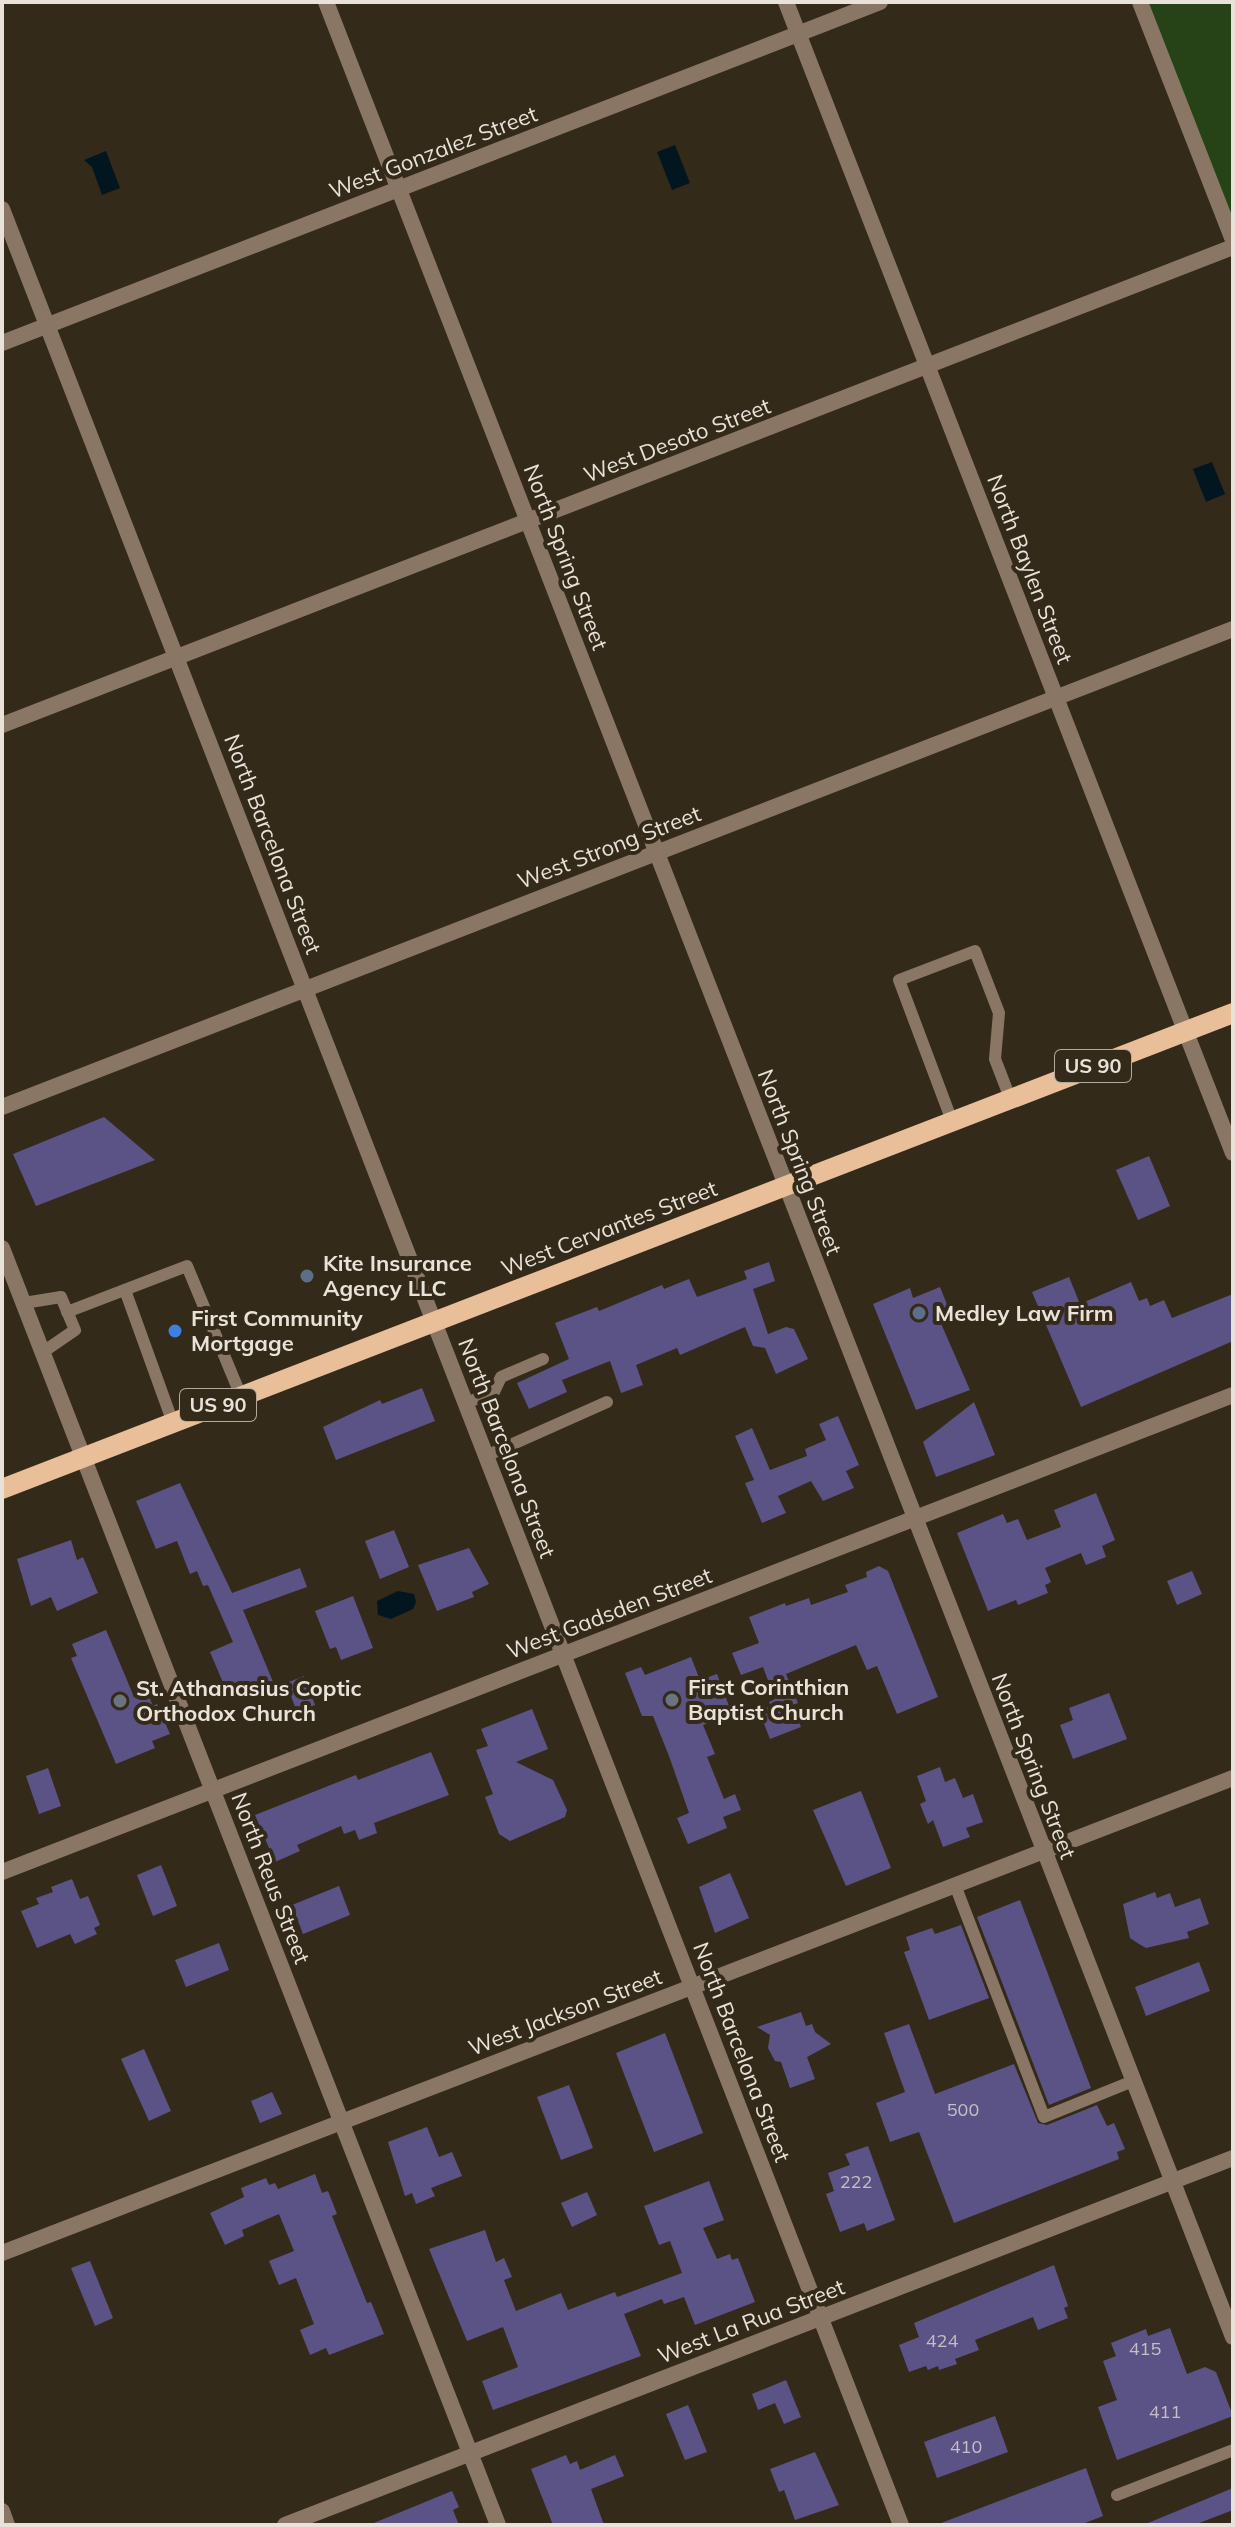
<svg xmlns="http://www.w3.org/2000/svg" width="1235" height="2527" viewBox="0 0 1235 2527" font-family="Mulish,sans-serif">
<rect width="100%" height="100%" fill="#342a1a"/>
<polygon fill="#254316" points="1140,2 1233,2 1233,240"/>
<g fill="#02161f">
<polygon points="675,145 690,183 672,190 657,152"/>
<polygon points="106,151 120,188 102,195 92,167 84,160"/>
<polygon points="1212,462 1225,494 1206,502 1193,469"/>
<polygon points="398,1591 414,1594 416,1602 413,1609 391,1619 378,1615 377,1601"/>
</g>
<g fill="#5b5386">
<polygon points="104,1117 155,1160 36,1206 13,1154"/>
<polygon points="1149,1156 1170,1206 1138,1220 1116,1170"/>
<polygon points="769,1262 775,1281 753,1289 768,1334 786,1327 794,1329 808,1359 776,1374 765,1348 753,1346 745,1327 680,1355 677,1348 636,1365 643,1385 621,1393 610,1361 562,1380 567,1392 529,1409 517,1383 569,1359 555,1323 597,1307 599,1311 662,1285 664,1289 689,1279 697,1297 747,1279 744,1271"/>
<polygon points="1069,1277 1080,1304 1131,1282 1139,1301 1147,1298 1150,1306 1164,1300 1172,1318 1233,1294 1233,1341 1081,1407 1032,1292"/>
<polygon points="940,1287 948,1307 936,1312 970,1390 916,1410 873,1304 910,1288 913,1298"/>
<polygon points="422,1388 435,1421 336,1460 323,1427 380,1400 382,1404"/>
<polygon points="974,1402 995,1455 936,1477 923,1442"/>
<polygon points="838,1416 859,1465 846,1471 854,1488 823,1501 811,1481 778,1496 786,1513 762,1523 745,1483 754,1480 735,1436 752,1428 770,1470 807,1456 805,1449 826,1440 819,1424"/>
<polygon points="180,1483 232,1593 300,1568 307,1587 243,1610 274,1684 248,1695 243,1685 227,1692 210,1652 233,1642 208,1585 203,1586 197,1571 190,1574 177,1541 156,1549 136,1501"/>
<polygon points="1096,1493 1115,1540 1102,1546 1106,1557 1086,1565 1081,1553 1045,1568 1051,1582 1045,1585 1048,1593 1018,1605 1016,1600 988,1611 957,1533 1003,1514 1007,1523 1018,1519 1027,1540 1061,1527 1054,1510"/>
<polygon points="394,1530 409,1567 380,1579 365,1541"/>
<polygon points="71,1540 77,1560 83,1557 98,1593 57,1611 51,1597 31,1606 17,1559"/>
<polygon points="469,1548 489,1584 472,1592 474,1597 437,1611 418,1565"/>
<polygon points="879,1566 888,1571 938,1697 897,1714 877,1666 867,1670 856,1645 786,1674 798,1703 792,1705 801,1727 770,1739 759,1711 771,1706 769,1702 775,1699 763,1667 741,1675 732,1653 759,1643 749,1617 785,1603 786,1606 809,1598 811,1605 848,1592 845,1585 867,1577 866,1572"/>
<polygon points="1192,1571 1202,1594 1177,1605 1167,1581"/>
<polygon points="353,1596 373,1648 341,1660 336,1647 330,1649 315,1611"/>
<polygon points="106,1630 134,1697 147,1692 153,1706 157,1704 170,1734 152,1741 155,1748 116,1764 71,1658 77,1656 72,1644"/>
<polygon points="691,1657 700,1680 717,1674 732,1714 703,1725 715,1754 707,1757 724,1799 735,1794 741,1810 723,1817 727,1828 688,1844 677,1818 689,1813 669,1756 653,1716 642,1716 625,1673 641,1667 645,1675"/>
<polygon points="304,1676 315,1705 297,1712 286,1683"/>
<polygon points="1109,1693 1127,1739 1073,1759 1060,1725 1073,1720 1069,1708"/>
<polygon points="532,1709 548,1749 516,1762 553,1780 567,1810 565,1817 510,1841 499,1834 485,1797 493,1794 476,1750 488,1746 481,1729"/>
<polygon points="431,1752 449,1795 374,1823 377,1833 359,1840 355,1830 344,1834 341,1826 297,1845 300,1851 275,1862 255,1815 356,1775 358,1780"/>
<polygon points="940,1767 945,1782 955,1778 963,1798 973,1794 983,1822 966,1828 970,1837 943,1847 933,1820 928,1824 920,1804 926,1801 917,1776"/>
<polygon points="48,1768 61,1806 39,1814 26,1776"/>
<polygon points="861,1791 891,1868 846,1886 813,1810"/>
<polygon points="161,1865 177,1906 153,1916 137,1875"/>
<polygon points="730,1873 749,1918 715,1933 699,1887"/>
<polygon points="72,1879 80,1899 88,1896 100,1925 94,1928 97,1934 75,1944 70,1934 37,1948 21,1911 39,1904 36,1898 53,1892 51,1887"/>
<polygon points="339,1886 350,1915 303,1934 292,1905"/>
<polygon points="1155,1892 1157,1898 1170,1893 1175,1907 1200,1898 1209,1924 1187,1932 1189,1938 1146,1948 1139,1944 1130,1938 1123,1904"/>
<polygon points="1020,1900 1091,2088 1049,2105 977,1917"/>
<polygon points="961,1925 989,1998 929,2020 904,1952 910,1950 906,1937 932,1928 935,1934"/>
<polygon points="219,1943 229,1970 186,1987 175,1960"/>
<polygon points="1199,1962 1210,1991 1146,2016 1135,1987"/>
<polygon points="801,2012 806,2026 812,2024 815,2032 831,2044 807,2057 815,2079 790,2088 781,2062 775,2061 768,2048 770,2035 757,2027"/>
<polygon points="909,2024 935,2094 1014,2064 1038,2123 1047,2125 1097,2105 1107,2126 1114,2123 1125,2149 1117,2152 1119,2159 954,2223 919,2132 890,2142 876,2103 905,2092 884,2033"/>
<polygon points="665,2033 703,2133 654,2152 616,2053"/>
<polygon points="144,2049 171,2111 149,2121 121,2059"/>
<polygon points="569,2085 593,2148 561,2160 537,2097"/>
<polygon points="272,2092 282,2114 260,2123 251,2101"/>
<polygon points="427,2127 439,2157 452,2152 462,2176 431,2188 435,2196 416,2204 412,2193 405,2196 388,2142"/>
<polygon points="868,2146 895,2220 867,2231 864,2223 840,2232 826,2194 834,2191 828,2173 850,2165 845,2154"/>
<polygon points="315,2174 322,2193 328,2191 337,2214 332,2216 367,2303 371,2302 384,2334 329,2355 326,2348 310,2355 300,2330 314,2324 296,2278 279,2285 269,2261 294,2251 279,2214 242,2230 244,2236 225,2245 210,2213 244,2197 241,2188 266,2178 269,2185 275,2183 278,2189"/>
<polygon points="709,2181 724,2220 703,2228 717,2259 730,2254 732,2260 738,2258 755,2302 695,2325 684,2297 664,2304 662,2299 624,2314 641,2356 493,2410 482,2381 518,2367 503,2327 467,2341 429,2249 485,2230 496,2262 504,2258 512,2277 504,2280 516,2311 561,2293 568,2310 615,2292 617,2297 682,2273 670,2241 659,2245 644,2206"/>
<polygon points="587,2192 597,2215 572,2227 561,2203"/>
<polygon points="90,2261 113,2318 95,2326 71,2268"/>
<polygon points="1054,2265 1068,2306 1064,2308 1068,2318 1038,2330 1033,2317 975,2340 979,2350 955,2359 957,2364 939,2370 938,2366 928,2370 926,2366 909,2372 899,2345 919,2337 914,2323"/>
<polygon points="1170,2328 1187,2374 1205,2367 1216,2372 1233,2416 1117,2460 1098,2407 1117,2400 1103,2361 1116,2356 1111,2343 1146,2329 1148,2336"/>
<polygon points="786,2380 801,2417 784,2424 775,2403 758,2410 752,2394"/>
<polygon points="688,2405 707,2452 685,2460 666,2414"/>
<polygon points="995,2416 1008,2452 937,2478 924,2442"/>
<polygon points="815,2452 839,2505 795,2520 784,2490 779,2492 770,2469"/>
<polygon points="566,2455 570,2464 577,2461 580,2470 615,2455 624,2476 591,2489 604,2525 553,2525 531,2469"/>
<polygon points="1086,2468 1103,2516 1080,2525 936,2525"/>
<polygon points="1233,2488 1233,2510 1194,2525 1143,2525"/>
<polygon points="452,2491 459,2507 453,2510 459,2525 369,2525"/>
</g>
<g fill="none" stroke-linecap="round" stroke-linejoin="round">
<g stroke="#8a7664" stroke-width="12">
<polyline points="952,1121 899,980 975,951 999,1013 995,1059 1010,1098"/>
<polyline points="125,1290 173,1423"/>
<polyline points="24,1303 61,1297 75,1330 43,1352"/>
<polyline points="67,1312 187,1266 241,1396"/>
<polyline points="466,1403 494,1392 501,1377 543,1359"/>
<polyline points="486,1456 607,1402"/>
<polyline points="955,1885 1044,2117 1133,2081"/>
<polyline points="1117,2495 1233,2450"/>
</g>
<g stroke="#8a7664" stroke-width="16">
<polyline points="326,2 786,1185"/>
<polyline points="786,2 1185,1030"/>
<polyline points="1140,2 1233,240"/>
<polyline points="2,209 901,2525"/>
<polyline points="2,343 880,2"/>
<polyline points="2,725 1233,247"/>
<polyline points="2,1107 1233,629"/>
<polyline points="2,1248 498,2525"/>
<polyline points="2,1872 1233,1395"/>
<polyline points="2,2253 1233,1778"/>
<polyline points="2,2511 7,2525"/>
<polyline points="285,2525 1233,2158"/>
</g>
<g stroke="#8a7664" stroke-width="16">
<polyline points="1185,1030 1233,1153"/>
<polyline points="786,1185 1233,2337"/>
</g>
<polyline stroke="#e9bf99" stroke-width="20" points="2,1489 1233,1013"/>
</g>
<g fill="#5c6f8a" stroke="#342a1a" stroke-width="3">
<circle cx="307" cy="1276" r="8"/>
<circle cx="919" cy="1313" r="8"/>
</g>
<circle fill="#3f7fe0" stroke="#342a1a" stroke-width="3" cx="175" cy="1331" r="8"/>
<g fill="#6b7280" stroke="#342a1a" stroke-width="3">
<circle cx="672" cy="1700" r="8"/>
<circle cx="120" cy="1701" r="8"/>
</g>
<g text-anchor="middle" stroke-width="8" stroke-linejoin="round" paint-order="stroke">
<g font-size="18" fill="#c6bec4">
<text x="963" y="2116">500</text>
<text x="856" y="2188">222</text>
<text x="942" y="2347">424</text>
<text x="1145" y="2355">415</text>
<text x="1165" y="2418">411</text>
<text x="966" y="2453">410</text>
</g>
<g fill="#342a1a" stroke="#b3ab9f" stroke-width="2">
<rect x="1055" y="1050" width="76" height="32" rx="6"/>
<rect x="180" y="1389" width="76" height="32" rx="6"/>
</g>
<g font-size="20" font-weight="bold" fill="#e9e2d8">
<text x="1093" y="1073">US 90</text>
<text x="218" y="1412">US 90</text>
</g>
<g font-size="22" fill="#e9e2d8" stroke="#342a1a">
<text transform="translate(433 152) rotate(-21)" y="8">West Gonzalez Street</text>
<text transform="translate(677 440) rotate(-21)" y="8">West Desoto Street</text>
<text transform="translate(566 557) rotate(69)" y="8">North Spring Street</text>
<text transform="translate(1030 569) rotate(69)" y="8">North Baylen Street</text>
<text transform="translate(273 844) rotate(69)" y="8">North Barcelona Street</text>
<text transform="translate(609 847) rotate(-21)" y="8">West Strong Street</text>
<text transform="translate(800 1162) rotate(69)" y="8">North Spring Street</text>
<text transform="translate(609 1228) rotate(-21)" y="8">West Cervantes Street</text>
<text transform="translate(507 1448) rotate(69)" y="8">North Barcelona Street</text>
<text transform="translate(609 1613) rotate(-21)" y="8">West Gadsden Street</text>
<text transform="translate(1034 1766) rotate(69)" y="8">North Spring Street</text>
<text transform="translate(271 1878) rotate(69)" y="8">North Reus Street</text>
<text transform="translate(565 2012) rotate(-21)" y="8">West Jackson Street</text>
<text transform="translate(742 2052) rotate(69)" y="8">North Barcelona Street</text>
<text transform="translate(751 2321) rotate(-21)" y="8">West La Rua Street</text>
</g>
<g font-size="22" font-weight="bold" fill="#e9e2d8" stroke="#342a1a" text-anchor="start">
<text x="323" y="1271">Kite Insurance<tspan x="323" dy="25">Agency LLC</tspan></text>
<text x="935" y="1321">Medley Law Firm</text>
<text x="191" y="1326">First Community<tspan x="191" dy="25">Mortgage</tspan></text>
<text x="688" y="1695">First Corinthian<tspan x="688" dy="25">Baptist Church</tspan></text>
<text x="136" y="1696">St. Athanasius Coptic<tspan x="136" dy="25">Orthodox Church</tspan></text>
</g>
</g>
<rect width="1235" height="2527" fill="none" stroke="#e9e2d8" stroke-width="8"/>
</svg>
